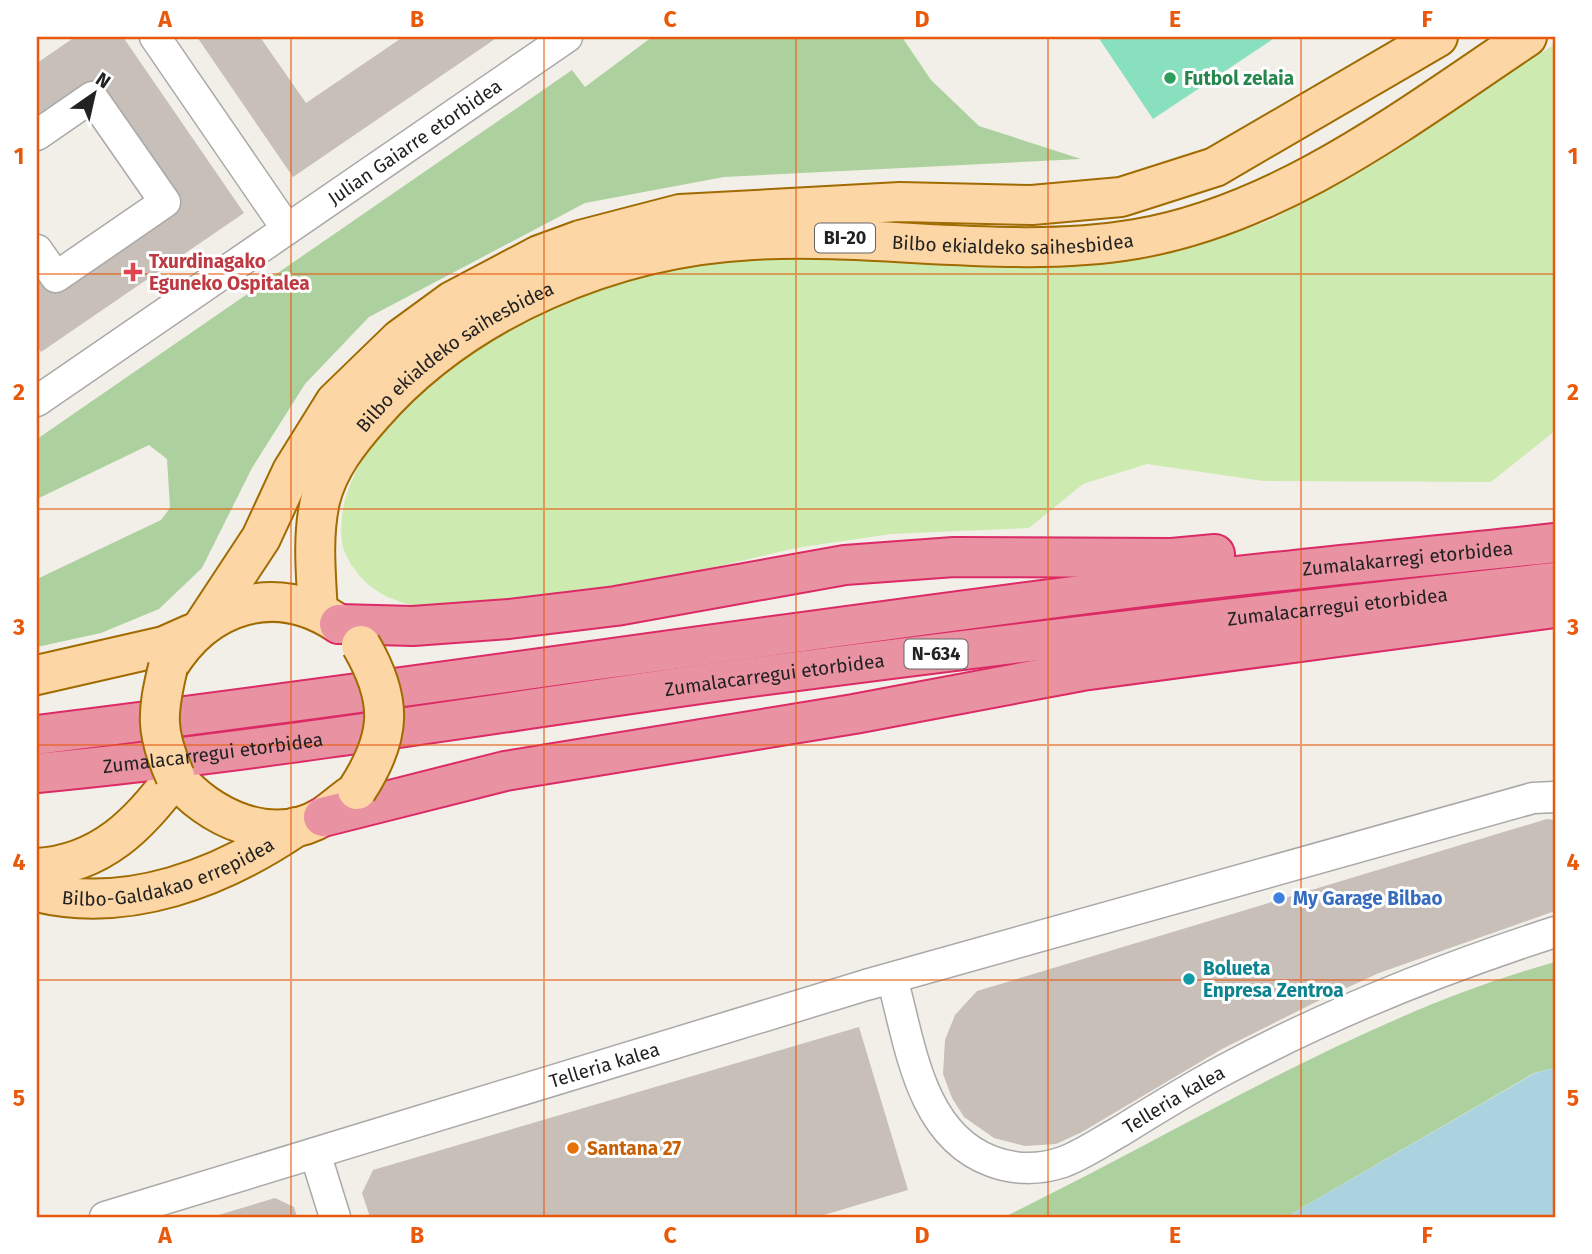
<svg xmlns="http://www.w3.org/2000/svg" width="1592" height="1254" viewBox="0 0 1592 1254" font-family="'Fira Sans',sans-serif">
<rect width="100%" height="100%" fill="#f2efe9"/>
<path fill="#cdebb0" d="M 1555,44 L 1555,431 L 1491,482 L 1263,481 L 1147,464 L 1083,484 L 1029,528 L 891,534 L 796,548 L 669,578 L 444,609 C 403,607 367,596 347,557 C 340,545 341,529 342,516 C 353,429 467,347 540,312 C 595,285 658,269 718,258 L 1158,253 L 1215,240 L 1271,220 L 1349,178 Z"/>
<g fill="#add19e">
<polygon points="652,37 902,37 931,80 979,126 1081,159 724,177 585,203 369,317 305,384 252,468 202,568 159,609 101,633 37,647 37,579 161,520 170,508 167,459 149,445 37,499 37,439 572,70 585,87"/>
<path d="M 1555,962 L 1555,1068 L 1534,1073 L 1286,1217 L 1004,1217 C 1186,1129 1359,1017 1555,962 Z"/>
</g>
<polygon fill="#88e0be" points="1098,37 1276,37 1153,119"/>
<polygon fill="#aad3df" points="1555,1068 1555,1217 1286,1217 1535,1073"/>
<g fill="#c7bfb8">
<polygon points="75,37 123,37 244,213 41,352 37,346 37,250 56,277 165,202 92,97 37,135 37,63"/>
<polygon points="197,37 260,37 306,103 403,37 498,37 293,177"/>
<polygon points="1547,819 1555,820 1555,911 1379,973 1318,1001 1222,1049 1082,1132 1056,1144 1025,1146 994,1138 964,1117 952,1098 943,1074 945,1040 955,1015 977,991"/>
<polygon points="859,1027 908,1190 817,1217 370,1217 362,1193 373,1170"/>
<polygon points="275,1198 294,1207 297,1217 212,1217"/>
</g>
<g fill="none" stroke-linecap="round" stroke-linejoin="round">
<g stroke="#a9a9a9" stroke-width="33">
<g id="minor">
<polyline points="155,37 287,229"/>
<polyline points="37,135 92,97 165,202 56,277 37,250"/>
<path id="s1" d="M 37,401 L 567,37"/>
<path id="s2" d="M 892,978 C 910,1042 919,1134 991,1161 C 1014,1170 1040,1170 1063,1162 C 1082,1155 1101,1142 1119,1132 C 1153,1111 1188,1089 1224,1070 C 1330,1013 1440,969 1555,932"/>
<polyline points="315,1153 335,1217"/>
<path id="s3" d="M 105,1217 L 866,985 L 1533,798 L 1555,797"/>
</g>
</g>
<g stroke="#a06b00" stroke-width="42">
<g id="major">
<path id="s4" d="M 318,612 C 316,576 312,537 320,501 C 328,467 350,440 373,414 C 466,308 614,247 753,240 C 878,233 1014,260 1136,239 C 1282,214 1407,117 1527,37"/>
<polyline points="205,623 261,538 292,471 335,402 400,339 452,301 539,255 580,240 680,214 900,202 1032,205 1121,197 1215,167 1438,37"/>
<path d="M 168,667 C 206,604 275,581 339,624"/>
<polyline points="37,675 164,646 191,634"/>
<path d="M 37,868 C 101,864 140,824 175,776 C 208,818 273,848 324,816 C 333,810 342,802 350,796"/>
<path id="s5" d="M 37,892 C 128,914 221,878 296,827"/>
</g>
</g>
<g stroke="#dc2a67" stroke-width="42">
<g id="highway">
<polyline points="339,624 413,626 509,619 616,606 845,565 954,557 1172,558 1215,554"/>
<path id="s6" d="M 37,735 C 393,691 748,637 1104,592 C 1254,572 1405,559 1555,543"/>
<path id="s7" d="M 37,773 C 264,751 489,714 715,682 C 995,644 1275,613 1555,582"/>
<polyline points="323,817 505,771 854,714 1082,671 1555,608"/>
</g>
</g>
<use href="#minor" stroke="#fff" stroke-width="30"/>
<use href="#major" stroke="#fcd6a4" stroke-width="38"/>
<use href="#highway" stroke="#e892a2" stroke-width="38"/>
<g stroke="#a06b00" stroke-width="42" stroke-linecap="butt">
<g id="major-bridge">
<path d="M 168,667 C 157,713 155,731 175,776"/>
<path d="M 357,790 C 392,736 393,700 361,645"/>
</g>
</g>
<use href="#major-bridge" stroke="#fcd6a4" stroke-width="38"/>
</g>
<path fill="none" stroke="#e8590c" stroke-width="2" stroke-opacity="0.55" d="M 291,37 L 291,1217M 544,37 L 544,1217M 796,37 L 796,1217M 1048,37 L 1048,1217M 1301,37 L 1301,1217M 37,274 L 1555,274M 37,509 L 1555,509M 37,745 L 1555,745M 37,980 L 1555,980"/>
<circle fill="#2e9e5b" stroke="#fff" stroke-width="2.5" cx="1170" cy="78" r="7"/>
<path fill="#e0444e" stroke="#fff" stroke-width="2.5" d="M129.5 261.5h7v7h7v7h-7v7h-7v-7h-7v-7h7z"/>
<circle fill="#3f7fe0" stroke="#fff" stroke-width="2.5" cx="1279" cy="898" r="7"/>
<circle fill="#0f9aa8" stroke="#fff" stroke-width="2.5" cx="1189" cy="979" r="7"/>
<circle fill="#e8710a" stroke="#fff" stroke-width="2.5" cx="573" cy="1148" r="7"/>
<g text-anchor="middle" stroke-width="6" stroke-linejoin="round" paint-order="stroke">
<g fill="#fff" stroke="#646464" stroke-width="2">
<rect x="815" y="223.5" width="60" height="29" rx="5"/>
<rect x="904.5" y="639.5" width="63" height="29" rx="5"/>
</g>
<g font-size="18" font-weight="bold" fill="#222">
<text x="845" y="244">BI-20</text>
<text x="936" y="660">N-634</text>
</g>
<g font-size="19" font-weight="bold" fill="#27864d" stroke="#fff" text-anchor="start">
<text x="1184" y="85">Futbol zelaia</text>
</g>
<g font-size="19" fill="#222" stroke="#fff">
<text dy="7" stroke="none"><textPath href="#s1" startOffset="458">Julian Gaiarre etorbidea</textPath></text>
<text dy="7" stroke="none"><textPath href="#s4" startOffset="903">Bilbo ekialdeko saihesbidea</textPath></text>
<text dy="7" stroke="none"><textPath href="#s4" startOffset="315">Bilbo ekialdeko saihesbidea</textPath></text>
<text dy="7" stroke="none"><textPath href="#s6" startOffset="1382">Zumalakarregi etorbidea</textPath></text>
<text dy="7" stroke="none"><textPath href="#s7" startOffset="1311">Zumalacarregui etorbidea</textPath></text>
<text dy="7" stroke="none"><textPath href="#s7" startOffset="744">Zumalacarregui etorbidea</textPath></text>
<text dy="7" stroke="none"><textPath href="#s7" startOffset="177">Zumalacarregui etorbidea</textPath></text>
<text dy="7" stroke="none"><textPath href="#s5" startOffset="136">Bilbo-Galdakao errepidea</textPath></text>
<text dy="7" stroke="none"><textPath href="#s3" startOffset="522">Telleria kalea</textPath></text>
<text dy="7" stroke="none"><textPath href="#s2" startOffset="418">Telleria kalea</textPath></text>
</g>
<g font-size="19" font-weight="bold" fill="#be3a42" stroke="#fff" text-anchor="start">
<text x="149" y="268">Txurdinagako<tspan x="149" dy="22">Eguneko Ospitalea</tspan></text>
</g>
<g font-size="19" font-weight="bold" fill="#366cbe" stroke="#fff" text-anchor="start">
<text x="1293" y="905">My Garage Bilbao</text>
</g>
<g font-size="19" font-weight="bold" fill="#0d838f" stroke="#fff" text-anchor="start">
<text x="1203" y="975">Bolueta<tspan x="1203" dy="22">Enpresa Zentroa</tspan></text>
</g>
<g font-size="19" font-weight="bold" fill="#c56008" stroke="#fff" text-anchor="start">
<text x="587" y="1155">Santana 27</text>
</g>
</g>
<rect width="1592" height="1254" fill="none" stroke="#ffffff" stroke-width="77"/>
<g transform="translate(94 94) rotate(34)" stroke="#ffffff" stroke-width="5" paint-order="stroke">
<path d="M0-5L12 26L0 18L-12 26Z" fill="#222222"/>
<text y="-10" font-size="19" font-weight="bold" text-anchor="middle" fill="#222222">N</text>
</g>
<rect x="38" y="38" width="1516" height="1178" fill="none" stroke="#e8590c" stroke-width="2.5"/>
<g font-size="23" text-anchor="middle" font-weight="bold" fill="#e8590c">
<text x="165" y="27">A</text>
<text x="417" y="27">B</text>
<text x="670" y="27">C</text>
<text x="922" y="27">D</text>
<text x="1175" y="27">E</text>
<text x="1427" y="27">F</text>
<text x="19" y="164">1</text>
<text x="1573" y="164">1</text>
<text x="19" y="400">2</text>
<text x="1573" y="400">2</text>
<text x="19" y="635">3</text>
<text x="1573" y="635">3</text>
<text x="19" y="870">4</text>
<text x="1573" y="870">4</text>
<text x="19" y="1106">5</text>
<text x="1573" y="1106">5</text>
<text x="165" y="1243">A</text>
<text x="417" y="1243">B</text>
<text x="670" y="1243">C</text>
<text x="922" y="1243">D</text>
<text x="1175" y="1243">E</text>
<text x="1427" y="1243">F</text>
</g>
</svg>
